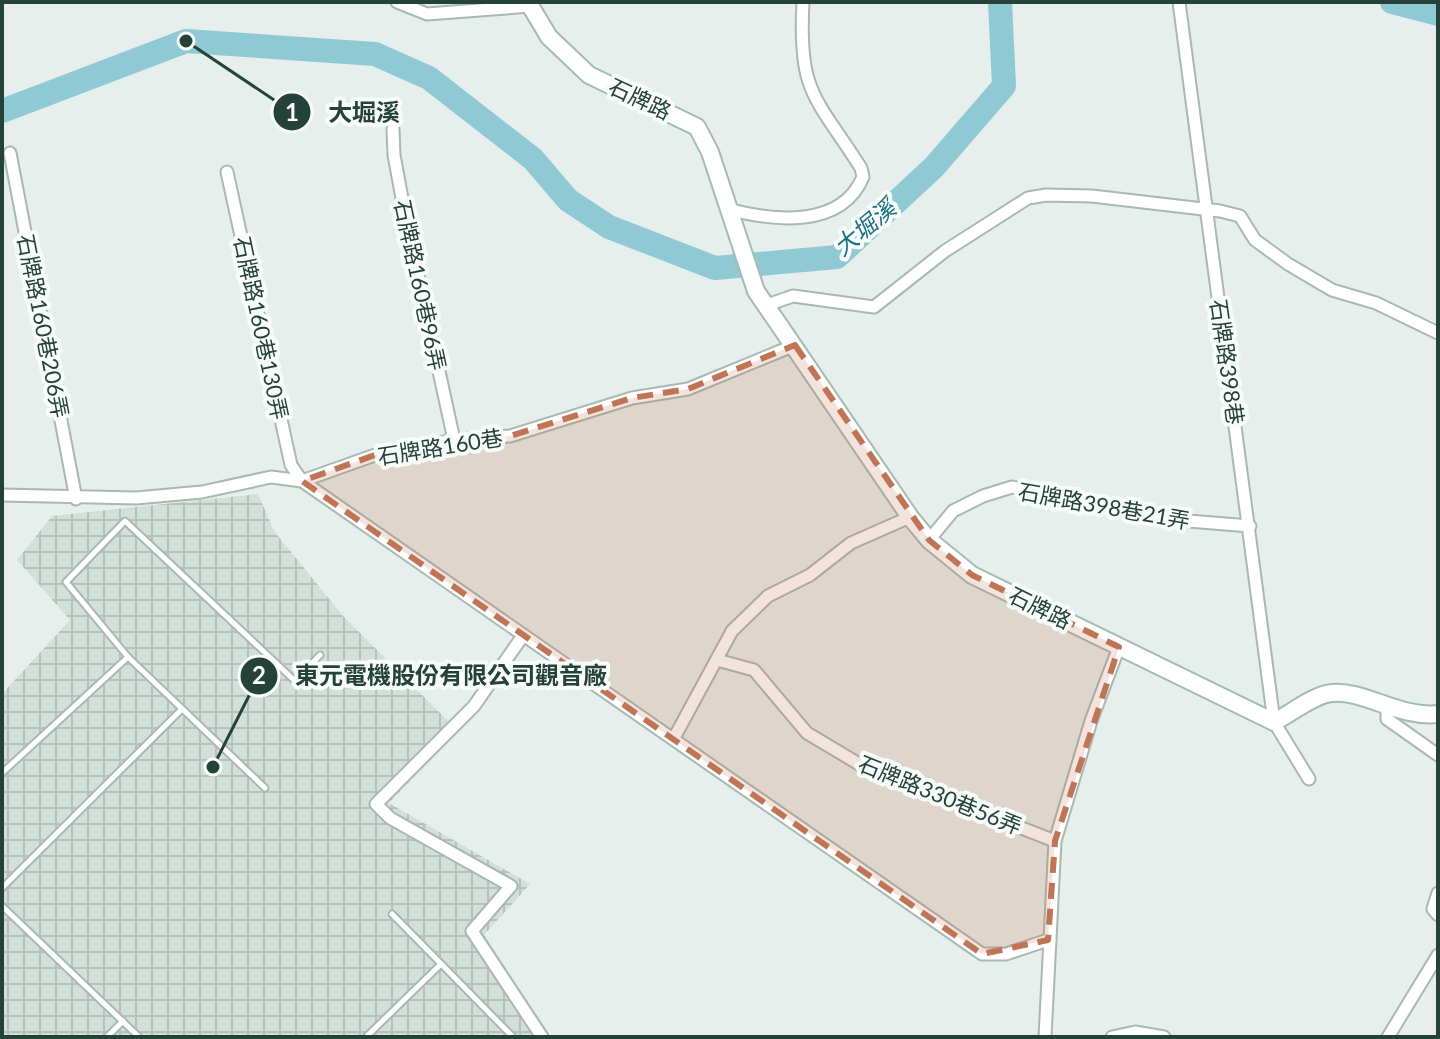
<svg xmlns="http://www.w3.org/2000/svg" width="1440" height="1039" viewBox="0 0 1440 1039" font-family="Lato,'Noto Sans TC',sans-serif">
<defs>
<pattern id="industrial-grid" width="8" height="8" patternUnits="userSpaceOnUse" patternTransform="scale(2)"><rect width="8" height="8" fill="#d4dfda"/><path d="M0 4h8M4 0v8" fill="none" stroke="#b6c1bc"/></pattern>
</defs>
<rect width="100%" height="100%" fill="#e6efeb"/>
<polygon fill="url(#industrial-grid)" points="258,494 274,531 343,616 458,731 389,803 530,884 484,935 551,1037 2,1037 2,694 70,620 17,560 52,516"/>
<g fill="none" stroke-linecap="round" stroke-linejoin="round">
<g stroke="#8ec9d4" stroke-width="24">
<polyline points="1392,2 1438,14"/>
<polyline points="2,111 186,41 375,54 429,78 533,159 568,200 609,227 715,268 837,257 934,167 1004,86 1000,2"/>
</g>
<g stroke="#a8b8b2" stroke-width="9">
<g id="lane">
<polyline points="2,773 128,657"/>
<polyline points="265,788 128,657 66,582 125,521 295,681 320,655"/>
<polyline points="2,888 182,709"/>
<polyline points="2,906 139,1037"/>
<polyline points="392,914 513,1037"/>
<polyline points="107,1037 123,1021"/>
<polyline points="366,1037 441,964"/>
</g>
</g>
<g stroke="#a8b8b2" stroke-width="15">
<g id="street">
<polyline points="397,2 427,14 531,6"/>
<polyline points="1179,2 1274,722 1309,779"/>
<polyline points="393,129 394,155 406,220 454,440"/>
<polyline points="10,153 76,499"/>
<polyline points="227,172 291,465 302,481 982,954 1006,954 1048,940"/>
<path d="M 728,209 C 773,221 841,229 863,177 L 861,168 C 815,96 798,93 803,2"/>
<polyline points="767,305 793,296 874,307 945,251 1028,198 1046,195 1092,196 1220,211 1240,216 1255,240 1288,264 1332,290 1376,303 1438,333"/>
<polyline points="2,495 136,498 202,492 271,477 302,481 375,455 454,440 510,436 632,398 688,389 795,345"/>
<polyline points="929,540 953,511 983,496 1012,487 1176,520 1250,526"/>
<polyline points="522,637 474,706 376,804 390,818 511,886 472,931 542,1037"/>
<polyline points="717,660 754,670 807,733 864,767 1055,841"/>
<polyline points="1387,708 1387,719 1438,755"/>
<polyline points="674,738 732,631 768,596 810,575 851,543 910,517"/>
<polyline points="1438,893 1433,909 1438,915"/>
<polyline points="1045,1037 1055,841 1091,721 1119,647"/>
<polyline points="1112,1037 1135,1032 1164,1037"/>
<polyline points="1388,1037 1438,955"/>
</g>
</g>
<g stroke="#a4bbb3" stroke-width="20">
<path id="secondary" d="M 528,2 L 549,37 L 589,75 L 697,127 L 710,152 L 756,291 L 910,517 L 929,540 L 972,575 L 1274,722 C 1290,714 1315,694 1332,693 C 1365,690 1398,718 1438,714"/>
</g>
<use href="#lane" stroke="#fff" stroke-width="5"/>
<use href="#street" stroke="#fff" stroke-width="11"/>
<use href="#secondary" stroke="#fff" stroke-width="16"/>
</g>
<path fill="#c07456" fill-opacity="0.2" stroke="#c07456" stroke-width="6" stroke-dasharray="16 10" stroke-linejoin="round" d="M 795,345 L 929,540 L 972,575 L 1119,647 L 1055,841 L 1048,940 L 982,954 L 302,481 L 375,455 L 510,436 L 632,398 L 688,389 Z"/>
<g text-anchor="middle" stroke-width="8" stroke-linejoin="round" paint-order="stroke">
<g font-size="22" fill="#24423a" stroke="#f7fbf9">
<text transform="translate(640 99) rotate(25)" y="8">石牌路</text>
<text transform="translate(420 285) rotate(78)" y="8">石牌路160巷96弄</text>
<text transform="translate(43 326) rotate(79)" y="8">石牌路160巷206弄</text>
<text transform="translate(261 328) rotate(78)" y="8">石牌路160巷130弄</text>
<text transform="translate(1227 362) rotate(82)" y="8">石牌路398巷</text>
<text transform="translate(440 447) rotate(-9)" y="8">石牌路160巷</text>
<text transform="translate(1104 506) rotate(10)" y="8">石牌路398巷21弄</text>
<text transform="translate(1040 608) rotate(26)" y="8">石牌路</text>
<text transform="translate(940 795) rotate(22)" y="8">石牌路330巷56弄</text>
</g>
<g font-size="24" font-style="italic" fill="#1c6f80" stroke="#f7fbf9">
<text transform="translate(865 228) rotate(-40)" y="8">大堀溪</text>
</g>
</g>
<path fill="none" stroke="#24423a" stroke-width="3" d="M186 41L292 112M213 767L259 676"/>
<g fill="#24423a" stroke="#f7fbf9" stroke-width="3">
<circle cx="186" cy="41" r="8"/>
<circle cx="213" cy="767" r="8"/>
<circle cx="292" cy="112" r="20"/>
<circle cx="259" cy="676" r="20"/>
</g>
<g font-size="24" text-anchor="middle" font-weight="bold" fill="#fff">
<text x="292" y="121">1</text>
<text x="259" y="684">2</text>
</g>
<g font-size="24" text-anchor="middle" font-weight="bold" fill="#24423a" stroke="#f7fbf9" stroke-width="8" stroke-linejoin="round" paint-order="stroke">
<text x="364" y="121">大堀溪</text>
<text x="451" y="684">東元電機股份有限公司觀音廠</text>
</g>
<rect width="1440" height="1039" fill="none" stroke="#24423a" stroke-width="8"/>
</svg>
